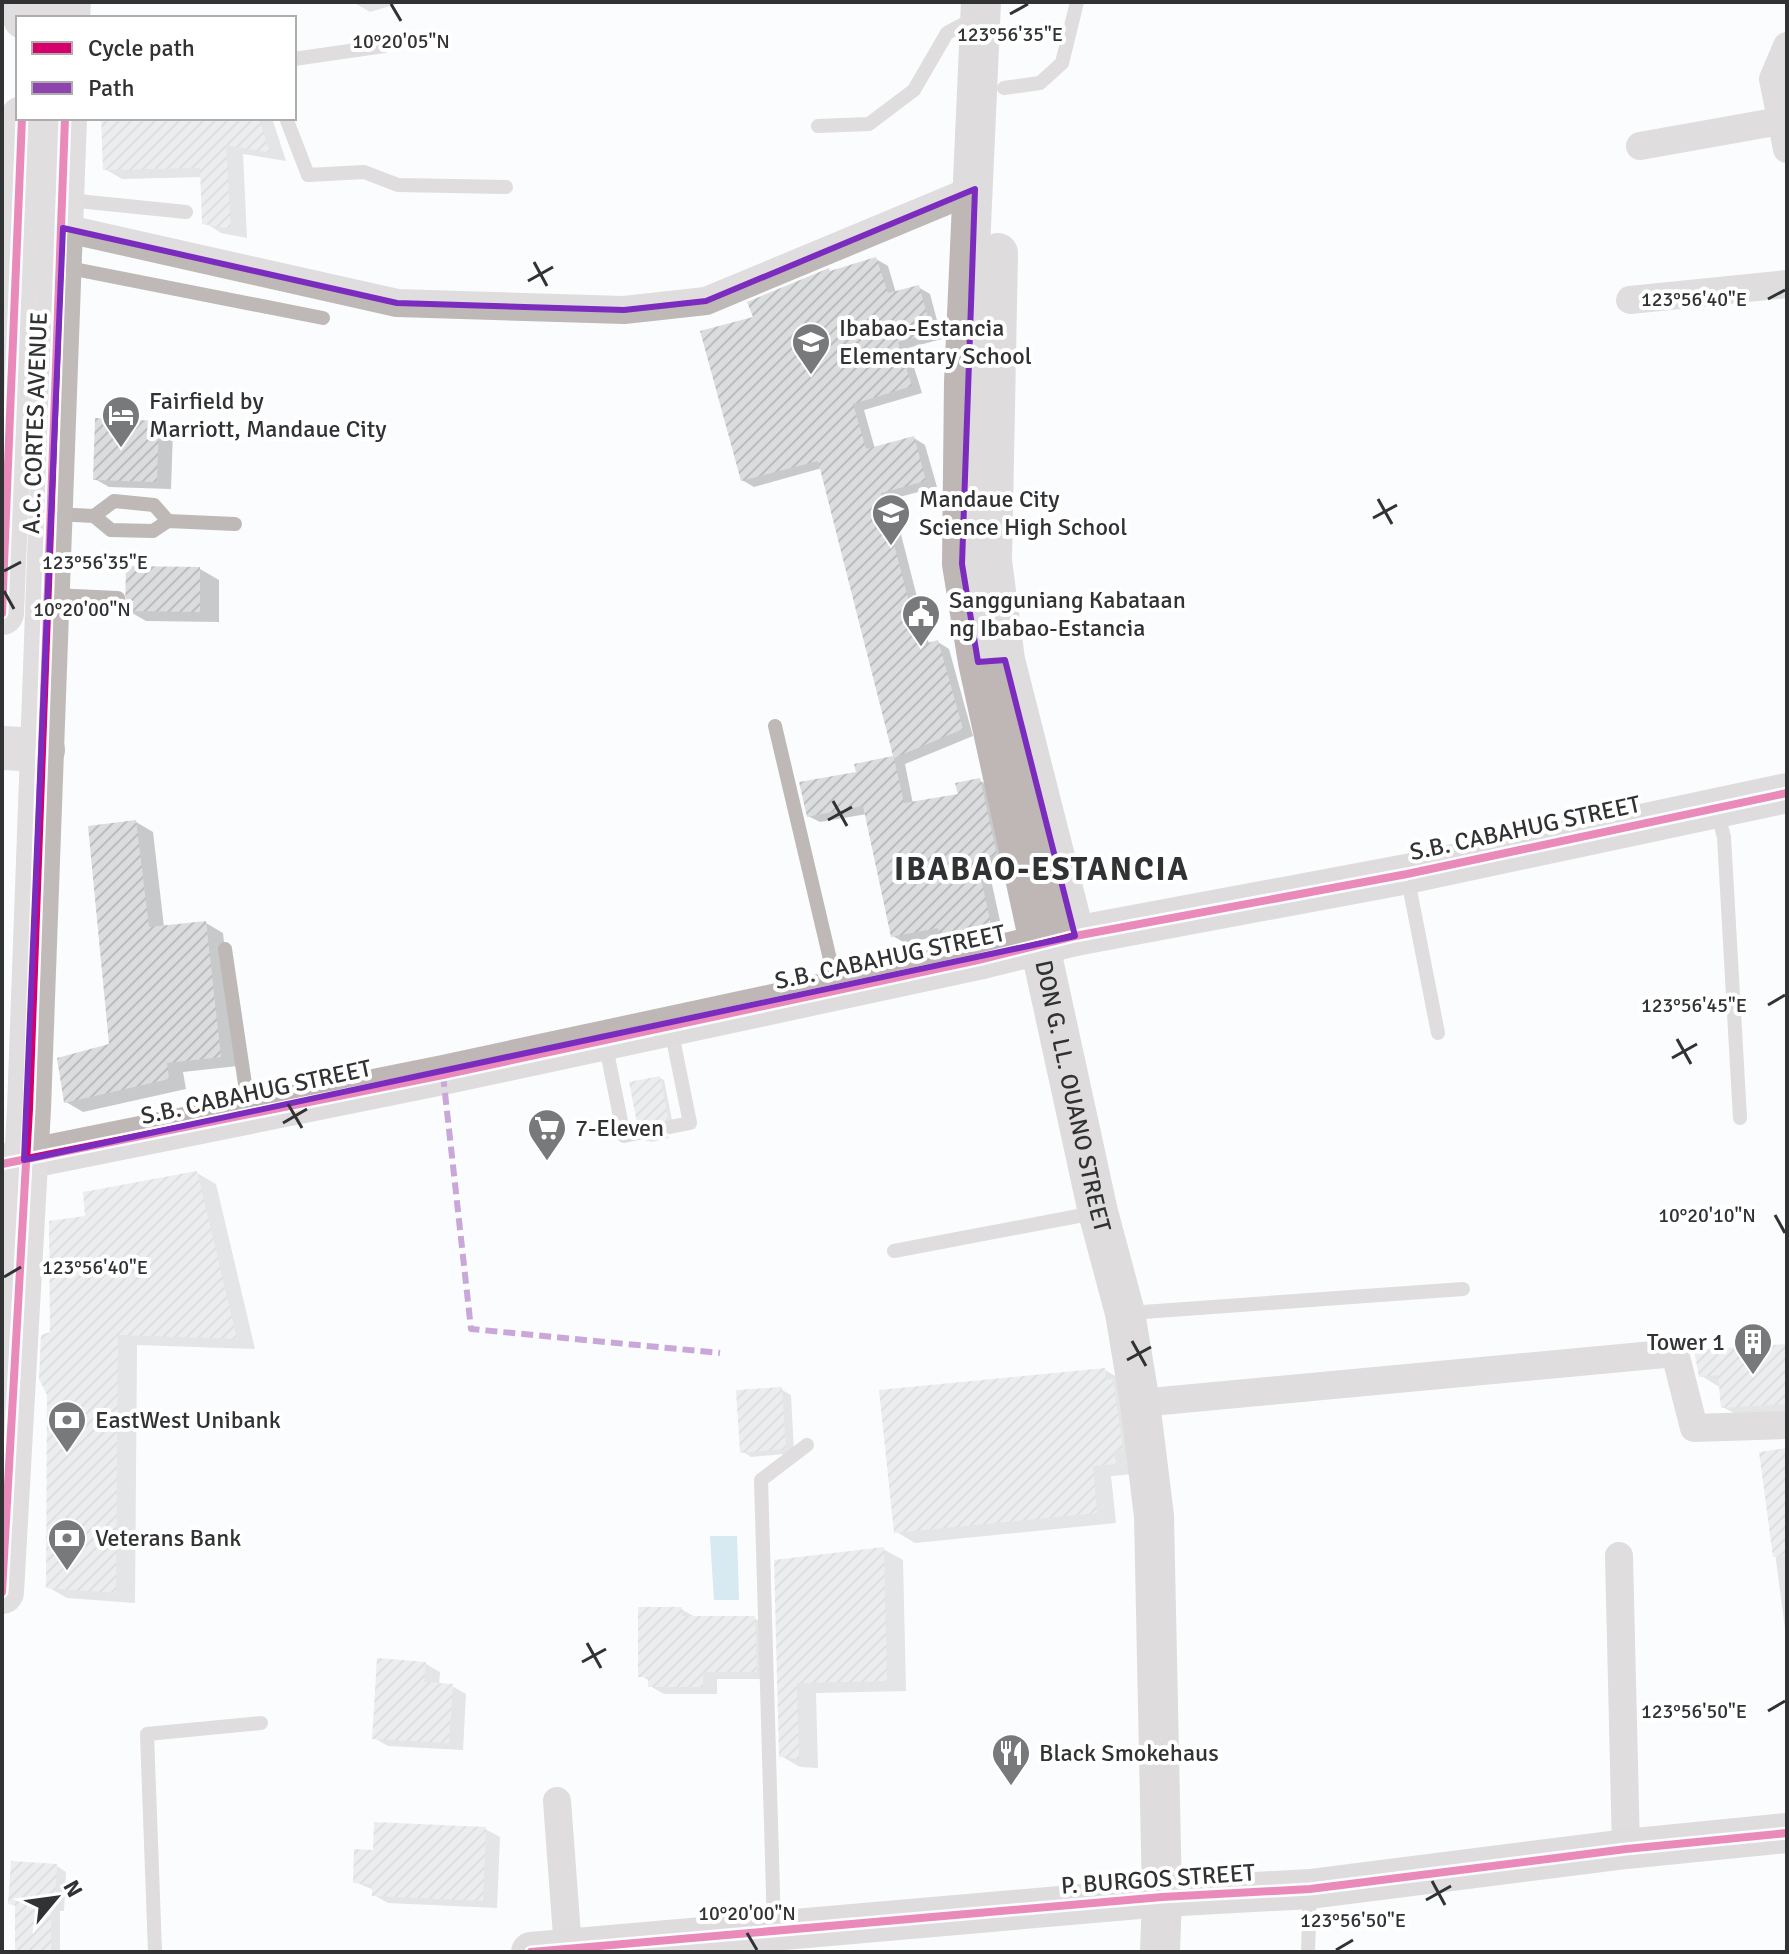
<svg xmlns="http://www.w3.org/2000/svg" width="1789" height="1954" viewBox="0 0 1789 1954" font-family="Signika,sans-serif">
<defs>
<pattern id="building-hatch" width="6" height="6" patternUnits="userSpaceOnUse" patternTransform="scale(2)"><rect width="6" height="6" fill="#dbdcde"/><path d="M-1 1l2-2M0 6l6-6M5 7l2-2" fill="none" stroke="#bcbdbf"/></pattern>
</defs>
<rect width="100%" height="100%" fill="#fafcfe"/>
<polygon fill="#add2e2" points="710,1536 737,1536 739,1600 714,1600"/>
<g fill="#0003">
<polygon points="353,2 403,2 370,12"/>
<polygon points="100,118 272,118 286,161 243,154 247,238 221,233 204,222 203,177 122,179 105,169 103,124"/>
<polygon points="876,259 888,266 896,293 918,287 930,294 942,339 908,348 922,393 864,410 875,449 914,438 925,445 937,487 892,499 929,644 938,642 949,649 973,736 905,764 913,804 960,795 979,780 991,787 1007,861 988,866 1002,930 953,940 944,935 905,943 893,936 867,814 820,822 808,816 858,773 857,765 896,757 822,468 754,487 742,480 755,318 832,273"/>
<polygon points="159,423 173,431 171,489 109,487 95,479"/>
<polygon points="200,569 219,580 219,622 146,621 127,610"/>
<polygon points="136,822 153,832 164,927 206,923 223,933 238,1066 183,1072 186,1089 83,1112 66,1102 111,1046"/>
<polygon points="660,1078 664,1080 672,1120 663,1131 669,1138 651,1142 648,1140"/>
<polygon points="197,1173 216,1184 255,1349 137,1345 135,1603 67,1598 48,1587 52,1333"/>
<polygon points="1787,1346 1787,1437 1776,1437 1723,1407 1721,1388 1700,1375"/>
<polygon points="1105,1370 1124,1381 1134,1474 1111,1476 1116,1523 915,1543 895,1531"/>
<polygon points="782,1390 791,1395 794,1453 751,1457 742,1451"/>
<polygon points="1787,1450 1787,1644 1762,1453"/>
<polygon points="883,1549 903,1560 906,1691 816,1693 818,1768 800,1767 781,1756 776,1562"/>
<polygon points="681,1609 697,1618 754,1618 769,1626 770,1679 717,1679 717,1694 664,1694 650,1686 650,1681 640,1675"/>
<polygon points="426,1664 440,1672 439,1685 452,1686 466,1694 463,1750 388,1746 374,1738"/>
<polygon points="485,1829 500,1837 497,1908 388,1903 374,1895 374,1890 355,1882 375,1852"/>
<polygon points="57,1866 66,1872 64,1911 60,1911 60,1952 17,1952 17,1907 10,1903"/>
</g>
<g fill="url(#building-hatch)">
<polygon points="101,118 259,118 270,153 226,145 231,229 202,224 200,168 103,170"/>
<polygon points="876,257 888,293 919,285 932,333 898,342 912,386 853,404 866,449 914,436 926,481 881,493 920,645 938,640 963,729 894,758 904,803 958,794 955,783 980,778 997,855 977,860 991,924 940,935 938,928 891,937 863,806 807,817 799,782 856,772 854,764 893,756 818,461 741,481 700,331 753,317 747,302 829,268 830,271"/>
<polygon points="95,418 159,421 157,482 93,480"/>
<polygon points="126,566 200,567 200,612 125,611"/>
<polygon points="136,820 149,927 206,921 221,1057 167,1063 169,1079 64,1103 57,1058 109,1044 88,826"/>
<polygon points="660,1076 668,1117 660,1128 667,1137 645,1141 649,1130 637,1123 629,1082"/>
<polygon points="197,1171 237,1339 118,1335 116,1593 46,1588 47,1395 39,1379 41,1335 50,1332 49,1221 85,1216 83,1192"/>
<polygon points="1787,1344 1787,1404 1721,1408 1718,1375 1699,1377 1694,1350"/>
<polygon points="1105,1368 1107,1380 1113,1379 1123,1449 1114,1450 1116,1464 1093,1466 1097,1513 894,1533 879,1390"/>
<polygon points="782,1387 786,1449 740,1453 736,1390"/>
<polygon points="1787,1448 1787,1556 1773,1557 1759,1452"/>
<polygon points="884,1547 887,1681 797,1683 799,1759 779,1757 774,1560"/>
<polygon points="638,1607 682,1607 682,1616 755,1616 757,1672 703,1672 703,1687 648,1687 648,1677 638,1677"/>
<polygon points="377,1658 426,1662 424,1682 453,1684 449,1743 372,1739"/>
<polygon points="374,1822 486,1827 483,1901 372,1896 372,1884 353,1883 354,1849 373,1850"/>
<polygon points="11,1861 57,1864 55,1907 51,1907 51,1952 15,1952 15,1905 8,1904"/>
</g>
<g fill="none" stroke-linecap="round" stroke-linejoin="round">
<g stroke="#beb8b7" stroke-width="14">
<polyline points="294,59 384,46"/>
<polyline points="1004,88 1040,83 1062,63 1077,2"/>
<polyline points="286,118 308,175 364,172 398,185 506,187"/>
<polyline points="818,126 869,124 914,90 947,33 977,17"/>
<polyline points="68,200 186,212"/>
<polyline points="64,267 323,318"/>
<polyline points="55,514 94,516 111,530 153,531 168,521 235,524"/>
<polyline points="94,516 114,501 154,505 168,521"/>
<polyline points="52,595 118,598"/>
<polyline points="775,726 837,989"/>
<polyline points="1717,812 1724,837 1740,1118"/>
<polyline points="1407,875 1438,1033"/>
<polyline points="225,949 249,1111"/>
<polyline points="605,1042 624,1136 639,1133"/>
<polyline points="670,1127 690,1123 671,1029"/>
<polyline points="894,1251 1094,1213"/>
<polyline points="1129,1313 1463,1289"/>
<polyline points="774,1927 761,1480 807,1445"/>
<polyline points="155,1952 147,1734 261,1723"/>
<polyline points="1308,1952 1310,1890"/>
</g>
<g stroke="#beb8b7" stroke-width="28">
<polyline points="1787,46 1773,79 1787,149"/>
<polyline points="1640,146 1780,121"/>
<polyline points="46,227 63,228 397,303 624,310 706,301 975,189"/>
<polyline points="1630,300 1787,284"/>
<polyline points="1140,1403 1675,1353 1694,1428 1787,1425"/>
<polyline points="1619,1556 1626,1849"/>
<polyline points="557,1801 568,1949"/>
</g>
<g stroke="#beb7b6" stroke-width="40">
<path id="s1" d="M 981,2 L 964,382 L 962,564 L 978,662 L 1098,1212 L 1125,1313 L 1140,1403 L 1154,1516 L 1162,1897 L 1160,1952"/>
<polyline points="998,253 992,561 1005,660 1075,936"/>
<polyline points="2,1164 443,1075 978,960 1075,936 1407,874 1787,793"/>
<polyline points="531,1952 1162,1897 1310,1889 1626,1849 1787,1833"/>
</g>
<g stroke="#c0bbb9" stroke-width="44">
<polyline points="25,18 26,2"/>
<polyline points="68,18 69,2"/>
<polyline points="2,613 22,118"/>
<polyline points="2,748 43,750"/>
<polyline points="2,1592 29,1109 65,118"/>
</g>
<polyline stroke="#8e44ad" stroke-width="6" stroke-dasharray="12 6" stroke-linecap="butt" points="443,1075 471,1329 720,1353"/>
<g stroke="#fff" stroke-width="13">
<g id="cycleway">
<polyline points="2,613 22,118"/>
<polyline points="2,1164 443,1075 978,960 1075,936 1407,874 1787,793"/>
<polyline points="2,1592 29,1109 65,118"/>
<polyline points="531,1952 1162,1897 1310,1889 1626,1849 1787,1833"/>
</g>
</g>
<use href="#cycleway" stroke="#d6006c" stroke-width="8"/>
</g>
<path d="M0 0H1789V1954H0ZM 975,189 L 962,564 L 978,662 L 1005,660 L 1075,936 L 24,1160 L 63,228 L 397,303 L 624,310 L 706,301 Z" fill="#fafcfe" fill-opacity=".55" fill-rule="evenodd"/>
<path fill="none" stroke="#7b2cbf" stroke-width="6" stroke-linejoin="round" d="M 975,189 L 962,564 L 978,662 L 1005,660 L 1075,936 L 24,1160 L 63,228 L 397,303 L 624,310 L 706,301 Z"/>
<path fill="none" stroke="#313233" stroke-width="3" d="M 391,4 L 401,21M 1010,14 L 1028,4M 534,262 L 547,286M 528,281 L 553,267M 1768,299 L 1785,290M 1378,499 L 1392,524M 1373,518 L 1397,505M 4,571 L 21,562M 4,591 L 14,609M 833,801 L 847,826M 828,820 L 852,807M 1768,1005 L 1785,995M 1677,1039 L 1691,1064M 1672,1058 L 1697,1044M 288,1104 L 302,1128M 283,1123 L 307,1109M 1775,1215 L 1785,1233M 4,1277 L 21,1267M 1132,1341 L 1146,1366M 1127,1360 L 1151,1347M 587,1643 L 601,1668M 582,1662 L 606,1649M 1768,1711 L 1785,1701M 1432,1881 L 1445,1905M 1426,1900 L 1451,1886M 747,1933 L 757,1950M 1336,1950 L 1353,1940"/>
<defs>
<g id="school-pin" transform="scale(2)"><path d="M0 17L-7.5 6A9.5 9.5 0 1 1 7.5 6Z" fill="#77797a" stroke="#fff"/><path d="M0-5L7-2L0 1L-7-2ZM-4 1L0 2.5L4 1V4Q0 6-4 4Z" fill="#fff"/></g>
<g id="hotel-pin" transform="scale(2)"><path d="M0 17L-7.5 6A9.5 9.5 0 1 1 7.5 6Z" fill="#77797a" stroke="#fff"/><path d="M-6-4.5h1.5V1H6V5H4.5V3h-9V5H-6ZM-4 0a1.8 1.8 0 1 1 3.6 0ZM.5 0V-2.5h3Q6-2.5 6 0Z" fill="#fff"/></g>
<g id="civic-pin" transform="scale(2)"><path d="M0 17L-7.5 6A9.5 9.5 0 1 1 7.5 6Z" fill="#77797a" stroke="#fff"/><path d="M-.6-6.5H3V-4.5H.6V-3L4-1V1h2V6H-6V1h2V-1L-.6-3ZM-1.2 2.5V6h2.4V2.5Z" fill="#fff"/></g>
<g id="supermarket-pin" transform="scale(2)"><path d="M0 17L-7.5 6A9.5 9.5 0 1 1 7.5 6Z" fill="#77797a" stroke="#fff"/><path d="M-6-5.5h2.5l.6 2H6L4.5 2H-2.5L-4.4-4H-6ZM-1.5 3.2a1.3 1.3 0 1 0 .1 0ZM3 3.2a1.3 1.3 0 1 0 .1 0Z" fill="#fff"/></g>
<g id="building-pin" transform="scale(2)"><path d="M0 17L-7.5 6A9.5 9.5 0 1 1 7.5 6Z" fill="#77797a" stroke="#fff"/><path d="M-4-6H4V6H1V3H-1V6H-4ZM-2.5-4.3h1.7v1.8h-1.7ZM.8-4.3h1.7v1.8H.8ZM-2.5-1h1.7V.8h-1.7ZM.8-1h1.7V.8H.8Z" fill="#fff"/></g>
<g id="bank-pin" transform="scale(2)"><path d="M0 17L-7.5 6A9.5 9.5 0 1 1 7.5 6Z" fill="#77797a" stroke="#fff"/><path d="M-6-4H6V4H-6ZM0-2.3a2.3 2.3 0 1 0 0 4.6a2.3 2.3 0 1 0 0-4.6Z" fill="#fff"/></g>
<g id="restaurant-pin" transform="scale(2)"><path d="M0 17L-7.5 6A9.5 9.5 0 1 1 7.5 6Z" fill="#77797a" stroke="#fff"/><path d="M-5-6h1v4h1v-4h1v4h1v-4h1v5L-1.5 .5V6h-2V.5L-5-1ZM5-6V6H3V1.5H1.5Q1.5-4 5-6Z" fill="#fff"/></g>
</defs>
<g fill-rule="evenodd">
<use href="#school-pin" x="811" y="342"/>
<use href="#hotel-pin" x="121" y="415"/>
<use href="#school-pin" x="891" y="513"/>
<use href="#civic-pin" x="921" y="614"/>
<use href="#supermarket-pin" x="547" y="1128"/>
<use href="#building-pin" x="1753" y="1342"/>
<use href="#bank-pin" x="67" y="1420"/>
<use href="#bank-pin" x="67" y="1538"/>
<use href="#restaurant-pin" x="1011" y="1753"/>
</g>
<g text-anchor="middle" stroke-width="8" stroke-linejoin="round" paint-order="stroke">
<g font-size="24" fill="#313233" stroke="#fff" text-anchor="start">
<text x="839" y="336">Ibabao-Estancia<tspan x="839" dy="28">Elementary School</tspan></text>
<text x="149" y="409">Fairfield by<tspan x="149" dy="28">Marriott, Mandaue City</tspan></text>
<text x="919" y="507">Mandaue City<tspan x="919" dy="28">Science High School</tspan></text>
<text x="949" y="608">Sangguniang Kabataan<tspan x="949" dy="28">ng Ibabao-Estancia</tspan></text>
<text x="575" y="1136">7-Eleven</text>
<text x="1725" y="1350" text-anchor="end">Tower 1</text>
<text x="95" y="1428">EastWest Unibank</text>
<text x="95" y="1546">Veterans Bank</text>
<text x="1039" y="1761">Black Smokehaus</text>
</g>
<g font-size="24" fill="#313233" stroke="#fff">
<text transform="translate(35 423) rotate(-88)" y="8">A.C. CORTES AVENUE</text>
<text transform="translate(1525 828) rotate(-12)" y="8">S.B. CABAHUG STREET</text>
<text transform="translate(890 957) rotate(-12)" y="8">S.B. CABAHUG STREET</text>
<text transform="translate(256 1092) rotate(-12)" y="8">S.B. CABAHUG STREET</text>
<text dy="8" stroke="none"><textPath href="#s1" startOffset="1106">DON G. LL. OUANO STREET</textPath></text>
<text transform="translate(1158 1879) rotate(-4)" y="8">P. BURGOS STREET</text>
</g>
<g font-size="32" font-weight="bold" letter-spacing="2" fill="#313233" stroke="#fff">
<text x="1042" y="880">IBABAO-ESTANCIA</text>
</g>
</g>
<g font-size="20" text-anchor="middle" fill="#313233" stroke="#fff" stroke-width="8" stroke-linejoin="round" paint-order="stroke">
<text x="1010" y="41">123°56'35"E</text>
<text x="401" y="48">10°20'05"N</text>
<text x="1694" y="306">123°56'40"E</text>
<text x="95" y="569">123°56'35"E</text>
<text x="82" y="616">10°20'00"N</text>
<text x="1694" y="1012">123°56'45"E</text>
<text x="1707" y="1222">10°20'10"N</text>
<text x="95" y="1274">123°56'40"E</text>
<text x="1694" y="1718">123°56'50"E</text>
<text x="747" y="1920">10°20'00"N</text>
<text x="1353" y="1927">123°56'50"E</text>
</g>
<rect width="1789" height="1954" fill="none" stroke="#313233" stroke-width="8"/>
<rect x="16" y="16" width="280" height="104" fill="#ffffff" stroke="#adadad" stroke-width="2"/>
<rect x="32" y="42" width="40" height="12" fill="#d6006c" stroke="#adadad" stroke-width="2"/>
<text x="88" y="56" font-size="24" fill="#313233">Cycle path</text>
<rect x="32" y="82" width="40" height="12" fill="#8e44ad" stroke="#adadad" stroke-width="2"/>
<text x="88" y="96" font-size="24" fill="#313233">Path</text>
<g transform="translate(56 1898) rotate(61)" stroke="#ffffff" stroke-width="6" paint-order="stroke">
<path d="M0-6L14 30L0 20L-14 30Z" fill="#313233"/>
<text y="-12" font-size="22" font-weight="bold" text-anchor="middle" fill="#313233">N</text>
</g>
</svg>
